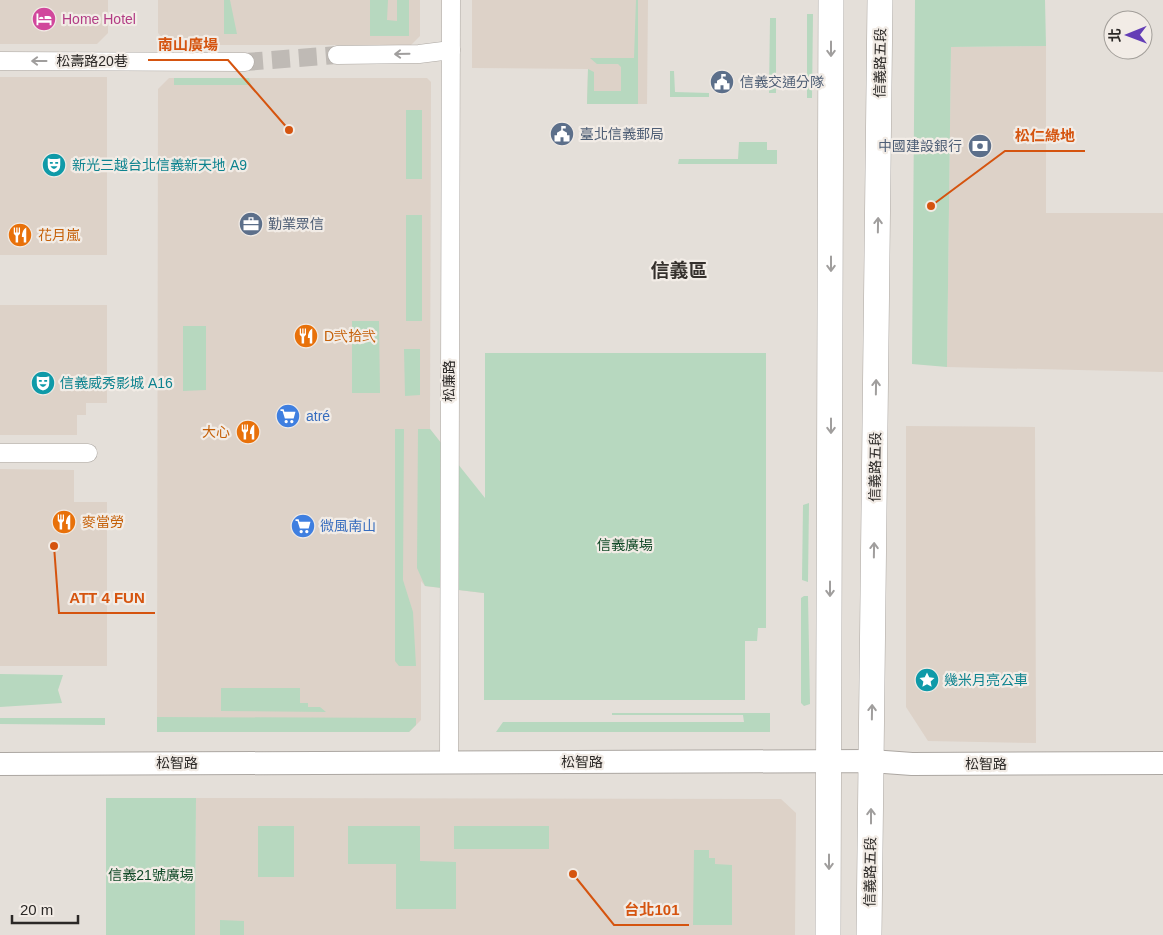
<svg xmlns="http://www.w3.org/2000/svg" width="1163" height="935" viewBox="0 0 1163 935" font-family="Helvetica,'Noto Sans TC',sans-serif">
<rect width="100%" height="100%" fill="#e4dfd9"/>
<g fill="#ddd2c8">
<polygon points="0,0 108,0 108,33 97,44 0,44"/>
<polygon points="158,0 420,0 420,36 411,45 169,45 158,33"/>
<polygon points="472,0 648,0 647,104 587,104 588,69 472,68"/>
<polygon points="1046,46 1046,213 1163,213 1163,372 947,367 951,47"/>
<rect x="0" y="77" width="107" height="178"/>
<polygon points="169,78 427,78 431,82 430,429 565,603 425,586 421,581 421,720 409,732 157,732 158,89"/>
<polygon points="0,305 107,305 107,403 86,403 86,415 77,415 77,435 0,435"/>
<polygon points="906,426 1035,427 1036,743 928,741 906,707"/>
<polygon points="0,469 74,470 74,502 107,502 107,666 0,666"/>
<polygon points="196,798 781,799 796,813 795,935 195,935"/>
</g>
<g fill="#b7d8bf">
<polygon points="224,0 230,0 237,34 224,34"/>
<polygon points="370,0 388,0 387,20 397,21 397,0 409,0 409,36 370,36"/>
<polygon points="636,0 638,0 638,104 587,104 588,69 594,72 594,91 621,91 621,67 618,64 597,64 590,58 634,58"/>
<polygon points="915,0 1045,0 1046,46 951,47 947,367 912,364"/>
<polygon points="807,14 813,14 812,98 807,98"/>
<polygon points="770,18 776,18 776,93 769,93"/>
<polygon points="670,71 674,71 675,92 709,93 709,97 670,97"/>
<polygon points="174,78 249,78 251,85 174,85"/>
<rect x="406" y="110" width="16" height="69"/>
<polygon points="739,142 767,142 767,150 777,150 777,164 678,164 679,159 738,159"/>
<rect x="406" y="215" width="16" height="106"/>
<polygon points="352,321 379,321 380,393 352,393"/>
<polygon points="183,326 206,326 206,390 183,391"/>
<polygon points="404,349 420,349 420,395 405,396"/>
<polygon points="485,353 766,353 766,628 758,628 757,641 745,641 745,700 484,700 484,593 425,586 417,568 418,429 430,429 485,498"/>
<polygon points="395,429 404,429 403,580 413,612 416,666 399,666 395,661"/>
<polygon points="809,503 808,582 802,580 803,505"/>
<polygon points="804,596 808,596 810,704 804,706 801,703 801,598"/>
<polygon points="0,674 63,675 58,690 62,703 0,707"/>
<polygon points="221,688 300,688 300,703 308,703 308,707 320,707 326,712 221,711"/>
<polygon points="612,713 770,713 770,732 496,732 503,722 744,722 743,715 612,715"/>
<polygon points="157,717 416,718 416,725 409,732 157,732"/>
<polygon points="0,718 105,718 105,725 0,724"/>
<polygon points="106,798 196,798 195,935 106,935"/>
<rect x="258" y="826" width="36" height="51"/>
<polygon points="348,826 420,826 420,861 456,862 456,909 396,909 396,864 348,864"/>
<rect x="454" y="826" width="95" height="23"/>
<polygon points="694,850 709,850 709,858 715,858 715,864 732,865 732,925 693,925"/>
<polygon points="220,920 244,921 244,935 220,935"/>
</g>
<g fill="none" stroke-linecap="round" stroke-linejoin="round">
<polyline stroke="#bfbab5" stroke-width="18" stroke-dasharray="18 9" stroke-linecap="butt" points="245,62 337,55"/>
<g stroke="#aca7a2" stroke-width="19">
<g id="minor">
<polyline points="337,55 419,54 451,50"/>
<polyline points="0,61 245,62"/>
<polyline points="0,453 88,453"/>
<polyline points="449,762 451,0"/>
</g>
</g>
<g stroke="#aca7a2" stroke-width="24">
<polyline id="tertiary" points="0,764 871,761 912,764 1163,763"/>
</g>
<g stroke="#aca7a2" stroke-width="26">
<g id="secondary">
<polyline points="828,935 831,0"/>
<polyline points="869,935 880,0"/>
</g>
</g>
<use href="#minor" stroke="#fff" stroke-width="18"/>
<use href="#tertiary" stroke="#fff" stroke-width="22"/>
<use href="#secondary" stroke="#fff" stroke-width="25"/>
</g>
<defs><path id="oneway-shaft" d="M-6 0H5M1.5-3L5.5 0L1.5 3" fill="none" stroke-width="1.6" stroke-linecap="round" stroke-linejoin="round" transform="scale(1.25)"/></defs>
<g stroke="#a09e9d">
<use href="#oneway-shaft" transform="translate(831 49) rotate(90)"/>
<use href="#oneway-shaft" transform="translate(402 54) rotate(179)"/>
<use href="#oneway-shaft" transform="translate(39 61) rotate(-180)"/>
<use href="#oneway-shaft" transform="translate(878 225) rotate(-89)"/>
<use href="#oneway-shaft" transform="translate(831 264) rotate(90)"/>
<use href="#oneway-shaft" transform="translate(876 387) rotate(-89)"/>
<use href="#oneway-shaft" transform="translate(831 426) rotate(90)"/>
<use href="#oneway-shaft" transform="translate(874 550) rotate(-89)"/>
<use href="#oneway-shaft" transform="translate(830 589) rotate(90)"/>
<use href="#oneway-shaft" transform="translate(872 712) rotate(-89)"/>
<use href="#oneway-shaft" transform="translate(871 816) rotate(-90)"/>
<use href="#oneway-shaft" transform="translate(829 862) rotate(90)"/>
</g>
<defs>
<g id="hotel-disc" transform="scale(1.25)"><circle r="9.5" fill="#d1479c" stroke="#f2ece6"/><path d="M-6-4.5h1.5V1H6V5H4.5V3h-9V5H-6ZM-4 0a1.8 1.8 0 1 1 3.6 0ZM.5 0V-2.5h3Q6-2.5 6 0Z" fill="#fff"/></g>
<g id="civic-disc" transform="scale(1.25)"><circle r="9.5" fill="#5c6f8a" stroke="#f2ece6"/><path d="M-.6-6.5H3V-4.5H.6V-3L4-1V1h2V6H-6V1h2V-1L-.6-3ZM-1.2 2.5V6h2.4V2.5Z" fill="#fff"/></g>
<g id="bank-disc" transform="scale(1.25)"><circle r="9.5" fill="#5c6f8a" stroke="#f2ece6"/><path d="M-6-4H6V4H-6ZM0-2.3a2.3 2.3 0 1 0 0 4.6a2.3 2.3 0 1 0 0-4.6Z" fill="#fff"/></g>
<g id="theatre-disc" transform="scale(1.25)"><circle r="9.5" fill="#0f9aa8" stroke="#f2ece6"/><path d="M-5-5.5Q0-4 5-5.5V0Q5 5 0 6Q-5 5-5 0ZM-3.3-2.5H-1v1.5H-3.3ZM1-2.5H3.3v1.5H1ZM-2.8 1Q0 5.5 2.8 1Z" fill="#fff"/></g>
<g id="office-disc" transform="scale(1.25)"><circle r="9.5" fill="#5c6f8a" stroke="#f2ece6"/><path d="M-6-3h4V-5.5h4V-3h4V5H-6ZM-1-4.5V-3h2v-1.5ZM-6 0V1H6V0Z" fill="#fff"/></g>
<g id="restaurant-disc" transform="scale(1.25)"><circle r="9.5" fill="#e8710a" stroke="#f2ece6"/><path d="M-5-6h1v4h1v-4h1v4h1v-4h1v5L-1.5 .5V6h-2V.5L-5-1ZM5-6V6H3V1.5H1.5Q1.5-4 5-6Z" fill="#fff"/></g>
<g id="supermarket-disc" transform="scale(1.25)"><circle r="9.5" fill="#3f7fe0" stroke="#f2ece6"/><path d="M-6-5.5h2.5l.6 2H6L4.5 2H-2.5L-4.4-4H-6ZM-1.5 3.2a1.3 1.3 0 1 0 .1 0ZM3 3.2a1.3 1.3 0 1 0 .1 0Z" fill="#fff"/></g>
<g id="sight-disc" transform="scale(1.25)"><circle r="9.5" fill="#0f9aa8" stroke="#f2ece6"/><path d="M0-6L1.8-2.2L6-1.7L2.9 1.2L3.7 5.4L0 3.3L-3.7 5.4L-2.9 1.2L-6-1.7L-1.8-2.2Z" fill="#fff"/></g>
</defs>
<g fill-rule="evenodd">
<use href="#hotel-disc" x="44" y="19"/>
<use href="#civic-disc" x="722" y="82"/>
<use href="#civic-disc" x="562" y="134"/>
<use href="#bank-disc" x="980" y="146"/>
<use href="#theatre-disc" x="54" y="165"/>
<use href="#office-disc" x="251" y="224"/>
<use href="#restaurant-disc" x="20" y="235"/>
<use href="#restaurant-disc" x="306" y="336"/>
<use href="#theatre-disc" x="43" y="383"/>
<use href="#supermarket-disc" x="288" y="416"/>
<use href="#restaurant-disc" x="248" y="432"/>
<use href="#restaurant-disc" x="64" y="522"/>
<use href="#supermarket-disc" x="303" y="526"/>
<use href="#sight-disc" x="927" y="680"/>
</g>
<g text-anchor="middle" stroke-width="4.5" stroke-linejoin="round" paint-order="stroke">
<g font-size="14" fill="#b23c85" stroke="#f2ece6" text-anchor="start">
<text x="62" y="24">Home Hotel</text>
</g>
<g font-size="14" fill="#2b2826" stroke="#f2ece6">
<text x="92" y="66">松壽路20巷</text>
<text transform="translate(880 63) rotate(-89)" y="5">信義路五段</text>
<text transform="translate(449 381) rotate(-90)" y="5">松廉路</text>
<text transform="translate(875 467) rotate(-89)" y="5">信義路五段</text>
<text x="582" y="767">松智路</text>
<text x="177" y="768">松智路</text>
<text x="986" y="769">松智路</text>
<text transform="translate(870 872) rotate(-89)" y="5">信義路五段</text>
</g>
<g font-size="14" fill="#4e5e75" stroke="#f2ece6" text-anchor="start">
<text x="740" y="87">信義交通分隊</text>
<text x="580" y="139">臺北信義郵局</text>
<text x="962" y="151" text-anchor="end">中國建設銀行</text>
<text x="268" y="229">勤業眾信</text>
</g>
<g font-size="14" fill="#0d838f" stroke="#f2ece6" text-anchor="start">
<text x="72" y="170">新光三越台北信義新天地 A9</text>
<text x="60" y="388">信義威秀影城 A16</text>
<text x="944" y="685">幾米月亮公車</text>
</g>
<g font-size="14" fill="#c56008" stroke="#f2ece6" text-anchor="start">
<text x="38" y="240">花月嵐</text>
<text x="324" y="341">D弐拾弐</text>
<text x="230" y="437" text-anchor="end">大心</text>
<text x="82" y="527">麥當勞</text>
</g>
<g font-size="14" fill="#366cbe" stroke="#f2ece6" text-anchor="start">
<text x="306" y="421">atré</text>
<text x="320" y="531">微風南山</text>
</g>
<g font-size="14" fill="#114927" stroke="#f2ece6">
<text x="625" y="550">信義廣場</text>
<text x="151" y="880">信義21號廣場</text>
</g>
<g font-size="19" font-weight="bold" fill="#35302c" stroke="#f2ece6">
<text x="679" y="277">信義區</text>
</g>
</g>
<path fill="none" stroke="#d5540f" stroke-width="2" d="M289 130L228 60H148M931 206L1005 151H1085M54 546L59 613H155M573 874L614 925H689"/>
<g fill="#d5540f" stroke="#f2ece6" stroke-width="2">
<circle cx="289" cy="130" r="5"/>
<circle cx="931" cy="206" r="5"/>
<circle cx="54" cy="546" r="5"/>
<circle cx="573" cy="874" r="5"/>
</g>
<g font-size="15" text-anchor="middle" font-weight="bold" fill="#d5540f" stroke="#f2ece6" stroke-width="4.5" stroke-linejoin="round" paint-order="stroke">
<text x="188" y="50">南山廣場</text>
<text x="1045" y="141">松仁綠地</text>
<text x="107" y="603">ATT 4 FUN</text>
<text x="652" y="915">台北101</text>
</g>
<g transform="translate(1128 35) rotate(269)"><circle r="24" fill="#f2ece6" stroke="#a29e99"/>
<path d="M0-4L9 19L0 12L-9 19Z" fill="#643eb6"/>
<text y="-8" font-size="14" font-weight="bold" text-anchor="middle" fill="#2b2826">北</text>
</g>
<path d="M12 915v8h66v-8" fill="none" stroke="#2b2826" stroke-width="2.5"/>
<text x="20" y="915" font-size="15" fill="#2b2826" stroke="#f2ece6" stroke-width="4" paint-order="stroke">20 m</text>
</svg>
